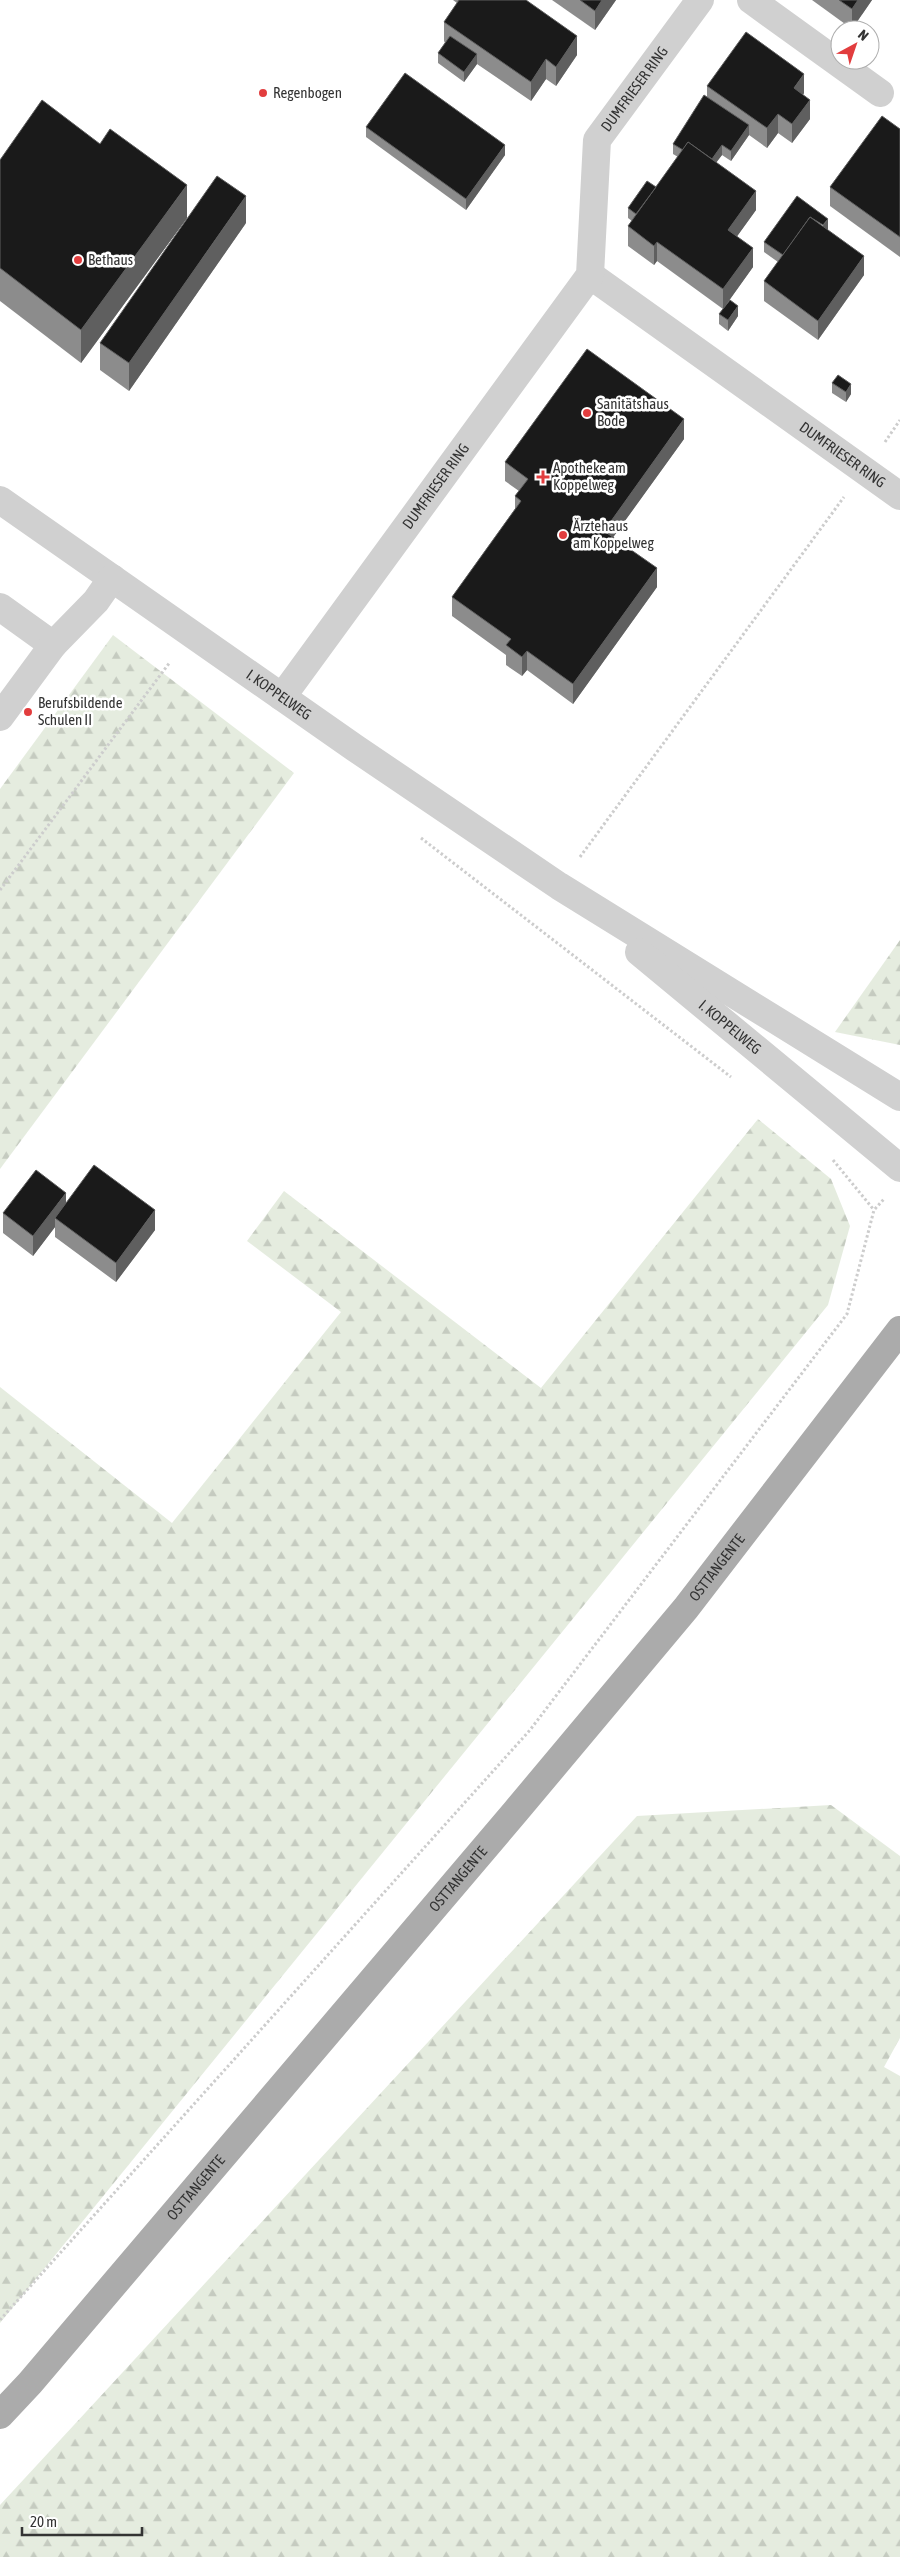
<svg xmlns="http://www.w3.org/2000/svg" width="900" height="2557" viewBox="0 0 900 2557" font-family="'Asap Condensed',sans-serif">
<defs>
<pattern id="forest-firs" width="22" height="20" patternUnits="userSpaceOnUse" patternTransform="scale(1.25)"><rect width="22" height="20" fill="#e5ecdf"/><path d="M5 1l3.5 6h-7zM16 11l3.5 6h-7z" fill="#c5cbc0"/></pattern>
</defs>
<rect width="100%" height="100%" fill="#fff"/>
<g fill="url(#forest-firs)">
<polygon points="113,635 294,773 0,1169 0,789"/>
<polygon points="900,940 900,1045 835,1032"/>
<polygon points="758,1119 831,1179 850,1226 828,1305 0,2323 0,1387 172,1523 341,1312 247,1241 284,1191 541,1388"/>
<polygon points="831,1805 900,1856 900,2038 884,2067 900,2076 900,2557 0,2557 0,2505 637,1816"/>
</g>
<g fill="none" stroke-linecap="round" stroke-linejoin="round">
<g stroke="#cdcdcd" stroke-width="3" stroke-dasharray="2.5 2.5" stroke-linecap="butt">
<polyline points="885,442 900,420"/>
<polyline points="421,838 731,1077"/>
<polyline points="580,857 844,497"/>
<polyline points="0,890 170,662"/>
<polyline points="833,1160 874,1210"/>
<polyline points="0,2320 530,1730 847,1314 874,1210 884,1199"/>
</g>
<g stroke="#d0d0d0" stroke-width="28">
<polyline points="751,0 880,93"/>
<path id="s1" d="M 590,275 L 900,496"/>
<path id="s2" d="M 0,500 L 355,748 L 559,886 L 900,1097"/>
<polyline points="0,607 53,645"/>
<path id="s3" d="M 282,697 L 590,275 L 597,140 L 700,0"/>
<polyline points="0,717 53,645 96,601 112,578"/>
<path id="s4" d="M 639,952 L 900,1168"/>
</g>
<path stroke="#ababab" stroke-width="28" id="s5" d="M 0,2415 L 30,2383 L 516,1811 L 686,1608 L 900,1330"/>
</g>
<g fill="#8c8c8c">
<polygon points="453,0 526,0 577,55 556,86 546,79 531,101 477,64 464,82 438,63 438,53 445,43 444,41 444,22 457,3"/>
<polygon points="552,0 616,0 595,30"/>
<polygon points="812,0 872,0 852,29"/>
<polygon points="707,86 804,93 803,95 810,119 792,143 778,133 767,148 749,135 731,161 722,155 716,162 756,210 737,236 753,267 723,309 657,261 654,265 628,246 628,226 632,221 628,218 628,208 656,187 678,157 673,154 673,144 707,97"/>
<polygon points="366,127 505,155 466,210 366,137"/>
<polygon points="900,129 900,257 830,206 830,187"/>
<polygon points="0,160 187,218 81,363 0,301"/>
<polygon points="246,223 129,391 100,370 100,343"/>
<polygon points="827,229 864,275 818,340 764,301 764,281 778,262 764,252 764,242"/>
<polygon points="719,314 738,316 728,331 719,324"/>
<polygon points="832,383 851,394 846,402 832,393"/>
<polygon points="684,439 613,537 657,587 573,704 527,670 522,676 506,665 506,655 452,616 452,597 515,509 515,496 519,491 505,481 505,462"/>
<polygon points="66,1203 155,1230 116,1282 55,1237 55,1227 33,1256 3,1233 3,1213"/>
</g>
<g fill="#5f5f5f">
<polygon points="602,0 616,0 595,30 595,11"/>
<polygon points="858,0 872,0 852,29 852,9"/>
<polygon points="577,36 577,55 556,86 556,67"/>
<polygon points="477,54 477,64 464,82 464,72"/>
<polygon points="546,59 546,79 531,101 531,82"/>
<polygon points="804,74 804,93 794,108 794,88"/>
<polygon points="810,100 810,119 792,143 792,124"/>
<polygon points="778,114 778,133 767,148 767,128"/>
<polygon points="749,125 749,135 731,161 731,151"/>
<polygon points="505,145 505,155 466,210 466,199"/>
<polygon points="722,145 722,155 707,175 707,165"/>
<polygon points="187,185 187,218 81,363 81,330"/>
<polygon points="756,191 756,210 728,249 728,230"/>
<polygon points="246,196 246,223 129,391 129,363"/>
<polygon points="828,219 828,229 818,242 818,232"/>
<polygon points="657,242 657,261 654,265 654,246"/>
<polygon points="753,248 753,267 723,309 723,289"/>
<polygon points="864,256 864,275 818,340 818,321"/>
<polygon points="738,306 738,316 728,331 728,320"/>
<polygon points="851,384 851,394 846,402 846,392"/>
<polygon points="684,419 684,439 604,550 604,531"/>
<polygon points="657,568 657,587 573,704 573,684"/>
<polygon points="527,651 527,670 522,676 522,657"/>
<polygon points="66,1193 66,1212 55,1218 55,1227 33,1256 33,1236"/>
<polygon points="155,1210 155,1230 116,1282 116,1263"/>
</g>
<g fill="#1a1a1a" stroke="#5f5f5f">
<polygon points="459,0 526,0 577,36 556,67 546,59 531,82 444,22"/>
<polygon points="580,0 602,0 595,11"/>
<polygon points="839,0 858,0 852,9"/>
<polygon points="746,32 804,74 794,88 810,100 792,124 778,114 767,128 707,86"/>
<polygon points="450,36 477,54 464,72 438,53"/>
<polygon points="405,73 505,145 466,199 366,127"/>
<polygon points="704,95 749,125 731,151 722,145 712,159 688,142 683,150 673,144"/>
<polygon points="42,100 100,144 110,129 187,185 81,330 0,268 0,160"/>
<polygon points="882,116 900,129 900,237 830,187"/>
<polygon points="688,142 756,191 728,230 753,248 723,289 657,242 654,246 628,226"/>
<polygon points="217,176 246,196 129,363 100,343"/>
<polygon points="647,181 656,187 636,214 628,208"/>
<polygon points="797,196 828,219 823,225 810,217 783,255 764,242"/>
<polygon points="810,217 864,256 818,321 764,281"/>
<polygon points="730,300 738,306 728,320 719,314"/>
<polygon points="587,349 684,419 604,531 657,568 573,684 527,651 522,657 506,645 511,639 452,597 521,501 515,496 528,479 505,462"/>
<polygon points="838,375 851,384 846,392 832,383"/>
<polygon points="94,1165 155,1210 116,1263 55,1218"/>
<polygon points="36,1170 66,1193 33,1236 3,1213"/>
</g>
<g fill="#e23d3e" stroke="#fff" stroke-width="2">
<circle cx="263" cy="93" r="5"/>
<circle cx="78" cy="260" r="5"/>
<circle cx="587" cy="413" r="5"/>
<path d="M540.5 469.5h5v5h5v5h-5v5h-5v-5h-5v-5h5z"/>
<circle cx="563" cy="535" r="5"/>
<circle cx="28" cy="712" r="5"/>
</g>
<g text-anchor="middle" stroke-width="5" stroke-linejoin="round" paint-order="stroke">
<g font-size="15" fill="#333" stroke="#fff">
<text dy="5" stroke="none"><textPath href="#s3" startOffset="721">DUMFRIESER RING</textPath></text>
<text dy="5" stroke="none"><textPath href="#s1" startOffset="310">DUMFRIESER RING</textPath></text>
<text dy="5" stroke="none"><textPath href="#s3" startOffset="261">DUMFRIESER RING</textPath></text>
<text dy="5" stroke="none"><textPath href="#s2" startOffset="340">I. KOPPELWEG</textPath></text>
<text dy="5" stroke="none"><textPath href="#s4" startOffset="118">I. KOPPELWEG</textPath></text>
<text dy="5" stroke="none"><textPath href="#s5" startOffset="1110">OSTTANGENTE</textPath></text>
<text dy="5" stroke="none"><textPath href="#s5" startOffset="705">OSTTANGENTE</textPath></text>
<text dy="5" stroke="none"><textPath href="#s5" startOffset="300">OSTTANGENTE</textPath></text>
</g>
<g font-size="15" fill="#333" stroke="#fff" text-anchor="start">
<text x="273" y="98">Regenbogen</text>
<text x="88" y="265">Bethaus</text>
<text x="597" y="409">Sanitätshaus<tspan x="597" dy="17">Bode</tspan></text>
<text x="553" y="473">Apotheke am<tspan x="553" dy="17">Koppelweg</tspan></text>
<text x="573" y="531">Ärztehaus<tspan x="573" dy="17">am Koppelweg</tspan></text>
<text x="38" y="708">Berufsbildende<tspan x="38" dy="17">Schulen II</tspan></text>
</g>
</g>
<g transform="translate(855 45) rotate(40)"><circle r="24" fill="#ffffff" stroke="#adadad"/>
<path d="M0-4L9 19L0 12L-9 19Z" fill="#e23d3e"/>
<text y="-8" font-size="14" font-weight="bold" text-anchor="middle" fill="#333333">N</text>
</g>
<path d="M22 2527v8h120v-8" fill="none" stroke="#333333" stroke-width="2.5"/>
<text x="30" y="2527" font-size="15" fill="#333333" stroke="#ffffff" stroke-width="4" paint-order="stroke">20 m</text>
</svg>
